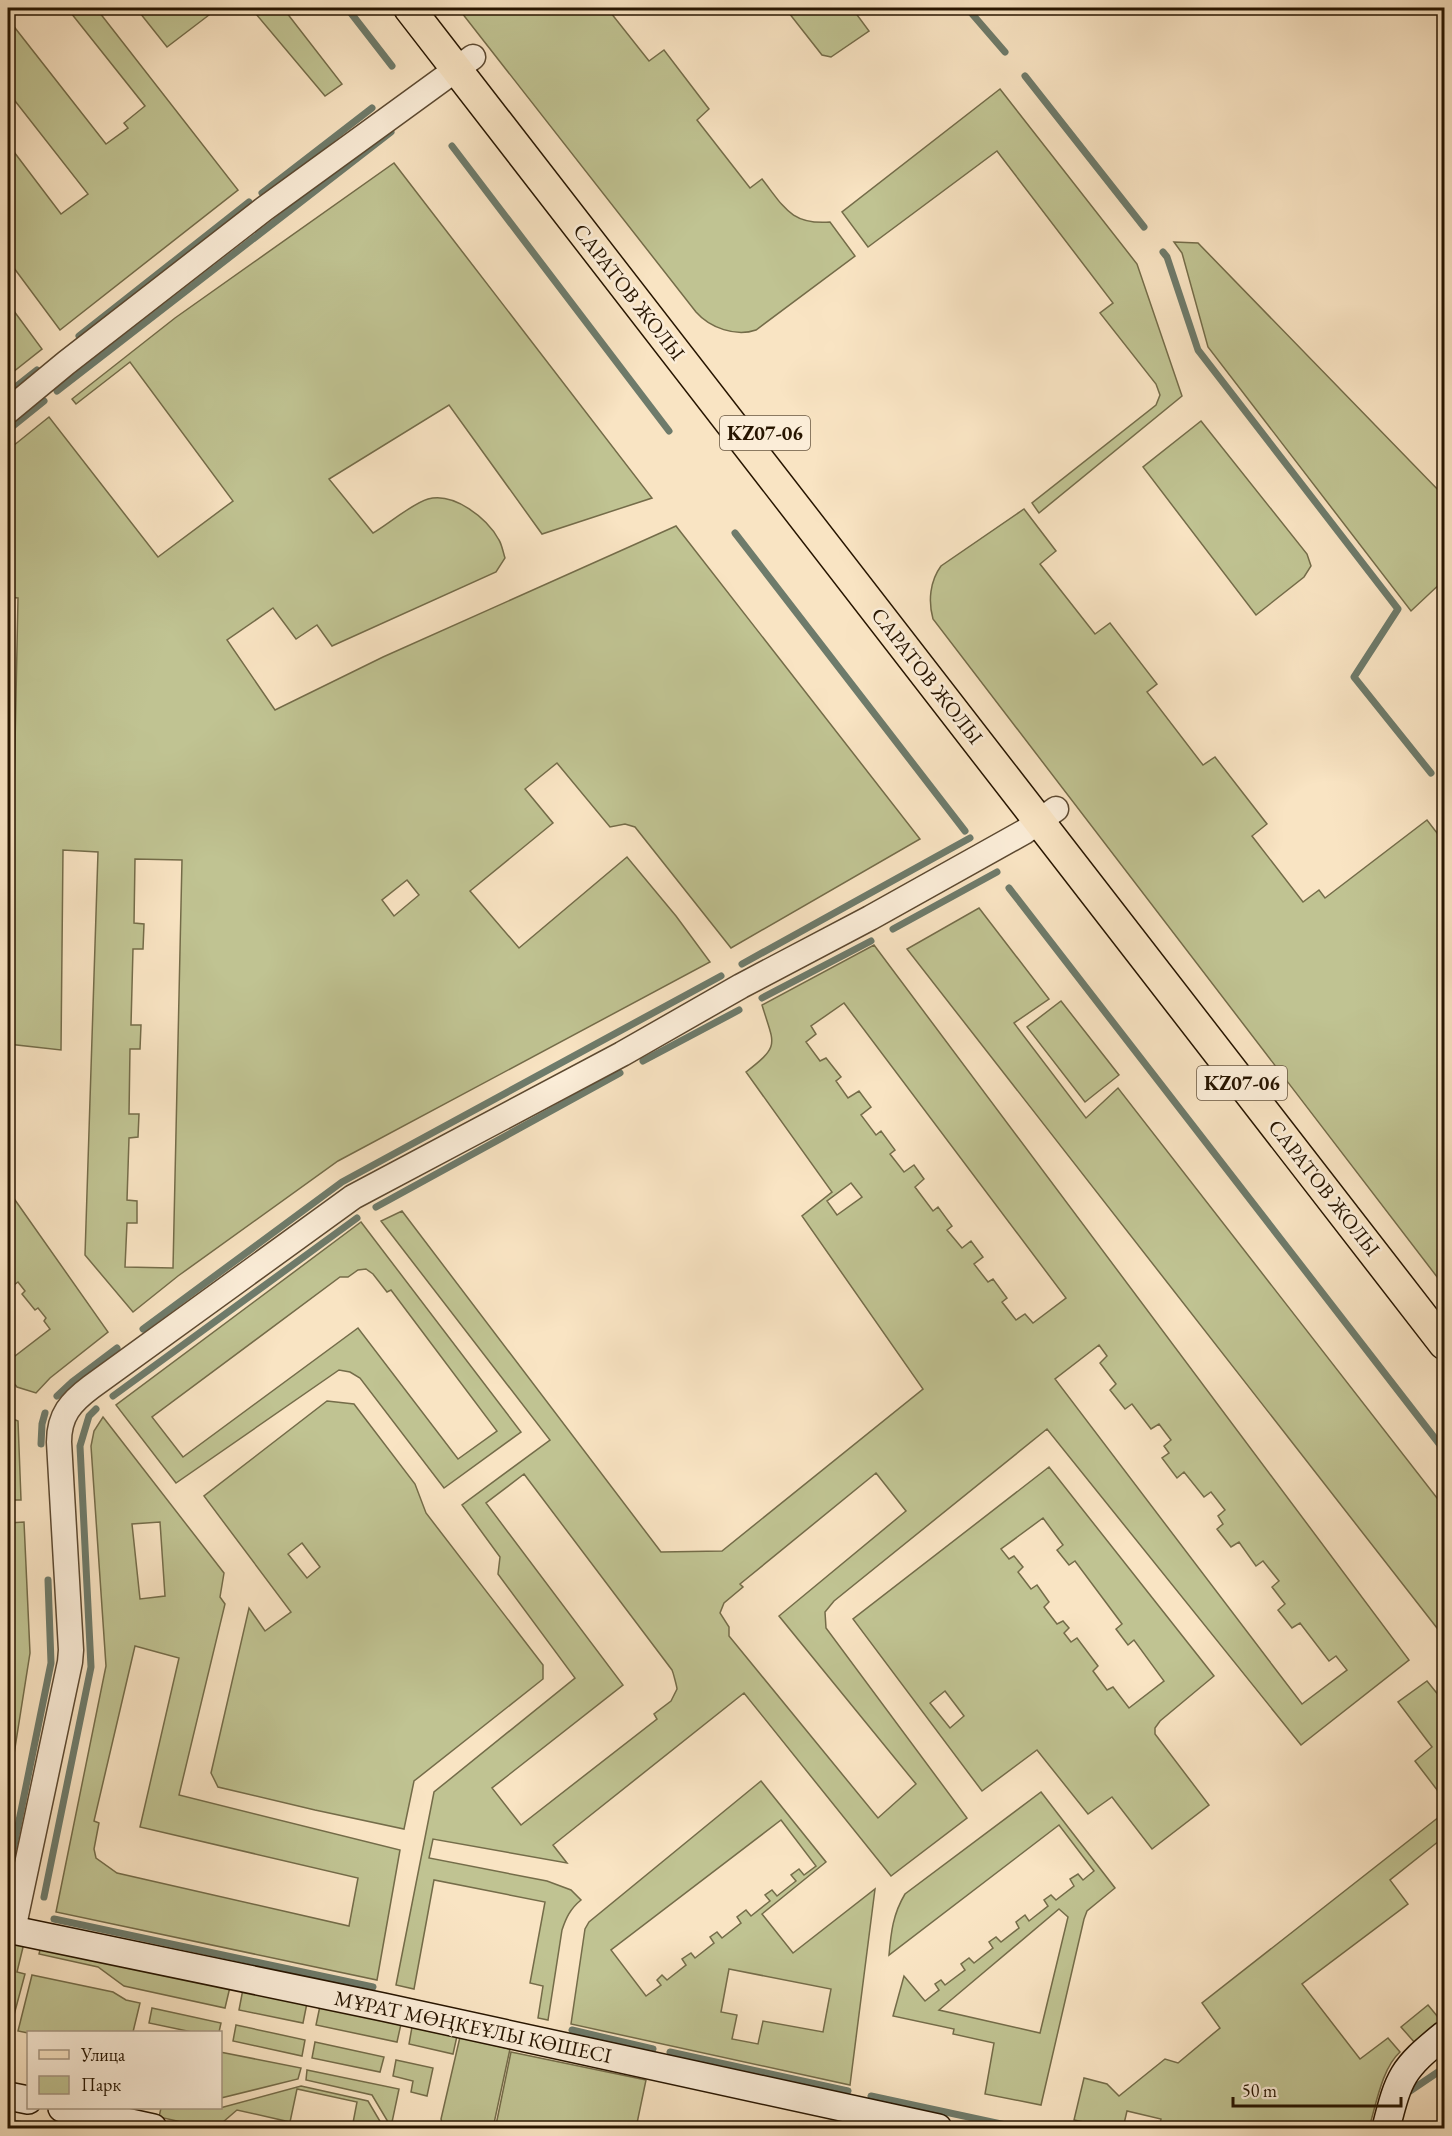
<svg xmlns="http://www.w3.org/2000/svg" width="1452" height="2136" viewBox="0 0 1452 2136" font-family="'EB Garamond',serif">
<rect width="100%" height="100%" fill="#f9e4c3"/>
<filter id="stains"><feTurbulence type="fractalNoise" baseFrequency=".00333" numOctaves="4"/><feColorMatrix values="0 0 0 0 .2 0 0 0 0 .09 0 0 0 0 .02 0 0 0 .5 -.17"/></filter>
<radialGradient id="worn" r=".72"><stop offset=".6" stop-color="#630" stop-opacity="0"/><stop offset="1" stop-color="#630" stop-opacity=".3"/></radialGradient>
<g fill="#c0c392" stroke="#746c49" stroke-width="1.5" fill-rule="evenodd">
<polygon points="67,8 96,8 238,190 60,330 8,260 8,144 61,214 88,194 8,92 8,19 106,144 128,128 124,123 145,106"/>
<polygon points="136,8 203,8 209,15 167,47"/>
<polygon points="251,8 283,8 342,84 325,96"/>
<path d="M 458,8 L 607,8 L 649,61 L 664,50 L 709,109 L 697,120 L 750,188 L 762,179 C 784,207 791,225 830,222 L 855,256 L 756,330 C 736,337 710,328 696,312 Z"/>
<polygon points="785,8 852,8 869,31 831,57 822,55"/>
<polygon points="1000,89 1137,264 1182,396 1039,513 1032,503 1156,405 1160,395 1156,384 1100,313 1113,303 997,151 868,247 842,212"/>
<path d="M 394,163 L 652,498 L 542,534 L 449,405 L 329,479 L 373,533 C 387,525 413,503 428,499 C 454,492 487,518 499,540 C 502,545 503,552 505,558 L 496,572 L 332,646 L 317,625 L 296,639 L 273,608 L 227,640 L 275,710 L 383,657 L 676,526 L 920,839 L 731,948 L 635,827 L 625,824 L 610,827 L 557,763 L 525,789 L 553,823 L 470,891 L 519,948 L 627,857 L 676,916 L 710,962 L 338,1161 L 178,1276 L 133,1312 L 85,1255 L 98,852 L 63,850 L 61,1050 L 8,1044 L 8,1006 L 10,1006 L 10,990 L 18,598 L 8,597 L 8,450 L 49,417 L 158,557 L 233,501 L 130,362 L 76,404 L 72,399 L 175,318 ZM 135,859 L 182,860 L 173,1268 L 125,1267 L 127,1223 L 137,1223 L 137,1201 L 127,1200 L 129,1138 L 138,1137 L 139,1114 L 129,1114 L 130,1049 L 140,1049 L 141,1025 L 131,1025 L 133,949 L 143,949 L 144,924 L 134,923 ZM 407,880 L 419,895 L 394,916 L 382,900 Z"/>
<polygon points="1174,242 1198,243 1444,496 1444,580 1411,611 1208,347 1182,253"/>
<polygon points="8,303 42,349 8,376"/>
<polygon points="1201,421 1307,554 1311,566 1304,577 1256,615 1143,467"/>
<path d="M 1024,509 L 1056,551 L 1040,564 L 1095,634 L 1110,623 L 1157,684 L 1147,692 L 1203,765 L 1215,757 L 1267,824 L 1252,836 L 1303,902 L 1319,890 L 1325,898 L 1427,820 L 1444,842 L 1444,1286 L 933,619 C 928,601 930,581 941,566 Z"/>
<polygon points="979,908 1049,999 1014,1023 1086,1118 1118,1088 1444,1507 1444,1637 907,949"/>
<path d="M 874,945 L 1409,1660 L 1301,1745 L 1047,1429 L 834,1601 L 825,1612 L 826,1628 L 967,1818 L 891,1876 L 744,1693 L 553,1845 L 567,1863 L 433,1839 L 429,1858 L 547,1881 L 571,1890 L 581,1900 C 570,1909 566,1918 562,1930 L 548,2020 L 538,2018 L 543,1986 L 530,1983 L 545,1902 L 434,1880 L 414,1989 L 396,1985 L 434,1792 L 575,1678 L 498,1574 L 500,1557 L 462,1505 L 550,1440 L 381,1221 L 402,1211 L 661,1552 L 722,1551 L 923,1389 L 802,1216 L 832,1192 L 746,1072 C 781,1045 774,1045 762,1005 ZM 844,1003 L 1066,1298 L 1033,1323 L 1025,1314 L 1016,1320 L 1002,1302 L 1007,1298 L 993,1279 L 988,1282 L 974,1264 L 983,1257 L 971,1241 L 962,1248 L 947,1230 L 952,1226 L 938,1207 L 933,1211 L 915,1187 L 924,1179 L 914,1165 L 904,1172 L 890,1154 L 895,1150 L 881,1131 L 876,1135 L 861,1115 L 871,1107 L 859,1091 L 848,1098 L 836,1081 L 841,1077 L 826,1058 L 820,1061 L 806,1042 L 816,1034 L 811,1026 ZM 851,1183 L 862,1197 L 837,1215 L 827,1201 ZM 1099,1345 L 1107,1356 L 1100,1363 L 1116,1384 L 1110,1390 L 1125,1409 L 1132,1404 L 1151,1429 L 1159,1424 L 1171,1440 L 1164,1446 L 1169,1453 L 1162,1458 L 1177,1478 L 1184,1472 L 1204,1497 L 1211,1492 L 1225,1510 L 1218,1516 L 1223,1524 L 1217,1529 L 1231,1547 L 1239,1542 L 1256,1566 L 1263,1561 L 1279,1581 L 1272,1587 L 1285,1604 L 1278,1610 L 1292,1628 L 1300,1623 L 1329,1661 L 1336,1656 L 1347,1670 L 1302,1704 L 1055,1379 ZM 876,1473 L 906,1511 L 779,1616 L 916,1784 L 878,1818 L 729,1636 L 729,1627 L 720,1613 L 724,1603 L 743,1587 L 740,1584 ZM 524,1474 L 672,1670 C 673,1672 677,1687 677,1689 L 671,1701 L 654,1714 L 657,1719 L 521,1825 L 492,1788 L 623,1685 L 486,1503 Z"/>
<polygon points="1061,1001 1119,1075 1085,1102 1027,1027"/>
<polygon points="8,1190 108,1332 50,1378 36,1393 17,1387 8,1376 8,1340 12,1345 8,1348 15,1356 50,1329 44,1321 46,1318 38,1308 35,1310 22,1294 25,1291 18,1282 14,1285 8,1276"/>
<path d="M 361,1222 L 521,1432 L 444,1488 L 360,1378 L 350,1372 L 339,1370 L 176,1483 L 116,1405 ZM 366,1269 L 373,1274 L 387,1292 L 391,1290 L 497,1431 L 458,1459 L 358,1328 L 183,1457 L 152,1417 L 340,1277 L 348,1277 L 358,1270 Z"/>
<path d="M 327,1401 L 354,1404 L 415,1484 L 426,1513 L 543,1665 L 543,1679 L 414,1781 L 404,1829 L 315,1810 L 218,1787 L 211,1773 L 249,1608 L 265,1631 L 291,1612 L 204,1496 ZM 302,1543 L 320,1567 L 307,1578 L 288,1554 Z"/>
<polygon points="8,1417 18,1421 21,1500 8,1500"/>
<path d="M 103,1417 L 224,1573 L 220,1597 L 225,1604 L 179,1795 L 400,1850 L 377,1980 L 56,1912 L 106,1666 L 91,1446 L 94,1431 ZM 160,1522 L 165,1596 L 140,1599 L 132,1524 ZM 135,1646 L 179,1658 L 140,1827 L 358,1878 L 349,1926 L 117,1873 L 96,1858 L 94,1849 L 99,1823 L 94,1821 Z"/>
<path d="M 1049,1467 L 1214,1676 L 1160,1721 L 1155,1728 L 1155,1734 L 1209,1805 L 1152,1849 L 1112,1797 L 1088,1814 L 1037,1750 L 982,1791 L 853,1619 ZM 1043,1518 L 1063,1545 L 1057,1550 L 1069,1565 L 1075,1561 L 1122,1624 L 1116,1629 L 1128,1645 L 1134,1640 L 1164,1681 L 1129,1708 L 1113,1687 L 1107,1690 L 1093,1671 L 1098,1666 L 1077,1638 L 1071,1642 L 1064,1633 L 1069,1628 L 1063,1621 L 1057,1624 L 1044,1607 L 1049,1602 L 1037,1585 L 1031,1589 L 1018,1572 L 1023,1567 L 1014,1556 L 1009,1559 L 1001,1549 ZM 945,1691 L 964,1716 L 950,1728 L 930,1703 Z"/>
<polygon points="24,1522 30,1653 8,1792 8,1523"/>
<polygon points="1427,1681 1444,1702 1444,1799 1415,1761 1432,1747 1398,1702"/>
<path d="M 761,1781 L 826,1862 L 762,1914 L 793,1953 L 875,1889 L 850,2085 L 571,2024 L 585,1929 L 589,1922 ZM 781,1820 L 816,1866 L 804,1875 L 799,1869 L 791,1875 L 796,1881 L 777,1896 L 772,1890 L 765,1895 L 770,1901 L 751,1916 L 746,1910 L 737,1917 L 741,1923 L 722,1938 L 717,1932 L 710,1937 L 714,1943 L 695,1958 L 691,1953 L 682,1959 L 686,1965 L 667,1980 L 662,1975 L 657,1980 L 661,1985 L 646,1996 L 611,1950 ZM 729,1969 L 831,1989 L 823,2032 L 763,2021 L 758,2044 L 732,2039 L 737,2015 L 721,2012 Z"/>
<path d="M 1041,1792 L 1115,1888 L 1087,1911 L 1084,1919 L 1041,2105 L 985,2094 L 994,2043 L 953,2034 L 954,2029 L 893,2016 L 904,1976 L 925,2001 L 939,1990 L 935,1984 L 941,1980 L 945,1985 L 965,1970 L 961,1964 L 969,1958 L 974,1963 L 993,1948 L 989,1942 L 996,1937 L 1001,1942 L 1019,1928 L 1016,1922 L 1025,1915 L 1029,1921 L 1048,1906 L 1044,1900 L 1051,1895 L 1056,1900 L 1074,1886 L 1070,1879 L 1078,1874 L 1083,1880 L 1094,1871 L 1059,1825 L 889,1955 C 891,1932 893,1914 905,1894 ZM 1059,1909 L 1068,1917 L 1040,2033 L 939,2010 Z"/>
<path d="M 1444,1813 L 1444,1837 L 1390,1880 L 1408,1904 L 1302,1984 L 1360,2059 L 1388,2038 L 1400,2052 C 1382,2068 1376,2105 1369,2128 L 1159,2128 L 1161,2119 L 1127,2111 L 1123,2128 L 1113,2128 L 1074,2120 L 1084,2078 L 1107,2084 L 1119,2096 L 1165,2059 L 1178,2063 L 1220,2028 L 1202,2003 Z"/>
<polygon points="8,1940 24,1943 17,1972 25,1974 10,2030 8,2029"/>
<polygon points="41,1946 230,1987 225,2008 124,1986 98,1967 39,1954"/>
<polygon points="32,1975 113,1992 126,2000 140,2003 133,2032 28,2033 18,2031"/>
<polygon points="243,1989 307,2003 303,2023 239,2010"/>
<polygon points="1428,2005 1442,2022 1415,2043 1401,2027"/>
<polygon points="320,2006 401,2024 397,2042 316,2025"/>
<polygon points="152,2008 221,2023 219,2032 192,2032 149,2023"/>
<polygon points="236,2025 305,2040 302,2056 233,2041"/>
<polygon points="412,2027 457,2036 453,2054 409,2044"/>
<polygon points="460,2037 510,2049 493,2128 468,2128 442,2123 441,2119"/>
<polygon points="315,2042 384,2057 380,2072 312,2058"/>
<polygon points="220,2052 301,2068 298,2079 221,2098"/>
<polygon points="511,2052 646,2080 636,2128 515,2128 496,2125"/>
<polygon points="396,2060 433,2068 427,2096 411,2092 413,2081 393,2076"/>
<polygon points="307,2070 399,2089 391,2127 372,2095 306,2080"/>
<polygon points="301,2086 368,2101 384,2128 352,2128 357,2102 297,2089 290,2122 237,2110 216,2128 208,2128 159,2117 161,2108 220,2108"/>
</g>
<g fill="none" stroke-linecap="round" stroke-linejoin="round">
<g stroke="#6e7b6b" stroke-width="7">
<polyline points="347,8 392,66"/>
<polyline points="967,8 1005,52"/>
<polyline points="1025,76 1144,227"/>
<polyline points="452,146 669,431"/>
<polyline points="262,193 372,108"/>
<polyline points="1163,252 1167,257 1198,350 1398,609 1354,677 1431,773"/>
<polyline points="79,336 249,202"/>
<polyline points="57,391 391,132"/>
<polyline points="8,393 37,370"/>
<polyline points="8,430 44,401"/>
<polyline points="735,533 965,831"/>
<polyline points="1009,888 1444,1450"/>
<polyline points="893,929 997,872"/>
<polyline points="742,964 970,838"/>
<polyline points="762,998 871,941"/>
<polyline points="643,1061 739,1010"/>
<polyline points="376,1207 620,1073"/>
<polyline points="143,1329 342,1182 721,976"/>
<polyline points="57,1396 72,1382 117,1348"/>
<polyline points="113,1396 357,1218"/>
<polyline points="41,1444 42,1424 45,1413"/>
<polyline points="8,1875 51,1663 48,1580"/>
<polyline points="44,1897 91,1667 80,1446 89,1416 96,1409"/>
<polyline points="54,1919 373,1987"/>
<polyline points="572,2030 653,2049"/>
<polyline points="670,2052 848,2091"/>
<polyline points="871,2096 1020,2128"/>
<polyline points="1406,2096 1407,2093 1444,2068"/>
<polyline points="8,2122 39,2128"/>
</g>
<g stroke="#5c4931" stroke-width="27">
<g id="tertiary">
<polyline points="8,411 66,363 264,209 473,57"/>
<path d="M 13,1930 L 70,1662 L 71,1650 L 59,1442 C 59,1415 71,1402 91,1387 L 353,1197 L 622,1054 L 741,986 L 870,918 L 1024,832 L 1056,809"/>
</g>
</g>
<g stroke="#271500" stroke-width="30">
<g id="secondary">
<polyline points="8,1929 383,2007 938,2128"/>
<polyline points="8,2096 28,2100"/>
<polyline points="62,2108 153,2128"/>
<path d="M 1386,2128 C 1399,2076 1402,2069 1444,2035"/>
</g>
</g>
<g stroke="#271500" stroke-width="33">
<polyline id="primary" points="409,8 1444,1344"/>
</g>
<use href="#tertiary" stroke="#fbedd8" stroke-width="24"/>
<use href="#secondary" stroke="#fbedd8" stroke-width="27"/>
<use href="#primary" stroke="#f9e4c3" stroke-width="30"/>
</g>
<g text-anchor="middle" stroke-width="5" stroke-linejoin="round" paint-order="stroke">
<g fill="#fbedd8" stroke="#675641" stroke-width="1.5">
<rect x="720" y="416" width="90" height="34" rx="4.5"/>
<rect x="1197" y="1066" width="90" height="34" rx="4.5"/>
</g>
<g font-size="20" font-weight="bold" fill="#271500">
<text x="765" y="440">KZ07-06</text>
<text x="1242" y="1090">KZ07-06</text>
</g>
<g font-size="21" fill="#271500" stroke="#fbedd8">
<text transform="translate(629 292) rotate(52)" y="7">САРАТОВ ЖОЛЫ</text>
<text transform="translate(927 676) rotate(52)" y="7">САРАТОВ ЖОЛЫ</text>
<text transform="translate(1324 1188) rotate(52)" y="7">САРАТОВ ЖОЛЫ</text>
<text transform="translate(473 2027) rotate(12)" y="7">МҰРАТ МӨҢКЕҰЛЫ КӨШЕСІ</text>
</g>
</g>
<rect width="1452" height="2136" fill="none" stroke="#f9e4c3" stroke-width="30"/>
<rect x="9" y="9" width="1434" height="2118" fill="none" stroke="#271500" stroke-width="3"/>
<rect x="15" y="15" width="1422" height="2106" fill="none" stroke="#271500" stroke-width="1.5"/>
<rect x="27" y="2031" width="195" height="78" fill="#fbedd8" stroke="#a69782" stroke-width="1.5"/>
<rect x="39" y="2050" width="30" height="9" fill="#f9e4c3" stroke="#a69782" stroke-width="1.5"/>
<text x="81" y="2061" font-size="18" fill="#271500">Улица</text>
<rect x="39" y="2076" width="30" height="18" fill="#c0c392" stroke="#a69782" stroke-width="1.5"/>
<text x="81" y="2091" font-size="18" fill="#271500">Парк</text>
<path d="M1233 2097v9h168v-9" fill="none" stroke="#271500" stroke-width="3"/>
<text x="1242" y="2097" font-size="18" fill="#271500" stroke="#fbedd8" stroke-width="4.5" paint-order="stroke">50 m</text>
<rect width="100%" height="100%" filter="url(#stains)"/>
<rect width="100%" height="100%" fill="url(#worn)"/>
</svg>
